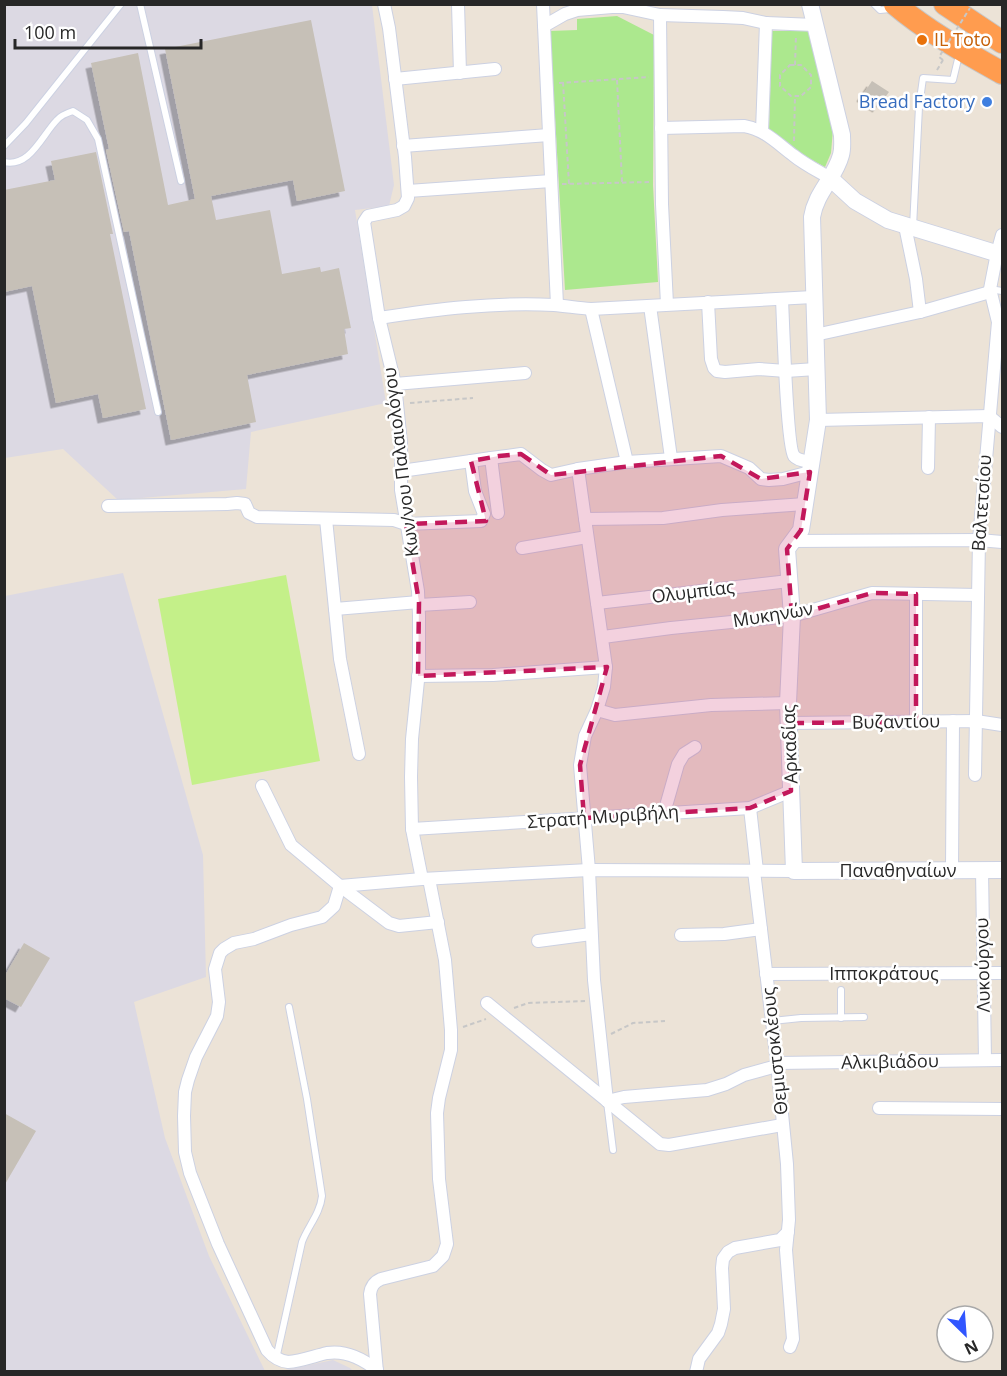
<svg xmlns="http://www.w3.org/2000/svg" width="1007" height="1376" viewBox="0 0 1007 1376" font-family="'Open Sans',sans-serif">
<defs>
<filter id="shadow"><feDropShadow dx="-5.5" dy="5.5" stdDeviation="0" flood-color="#0004"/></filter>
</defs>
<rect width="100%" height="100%" fill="#ece3d7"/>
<g fill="#dcd9e3">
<polygon points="5,5 372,5 394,185 389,206 355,210 386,403 251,432 246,489 118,500 63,449 5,458"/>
<polygon points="123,573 203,855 206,977 134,1002 165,1138 209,1256 265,1371 5,1372 5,596"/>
<polygon points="333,1360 350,1368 353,1371 281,1371"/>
</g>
<g fill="#ace88e">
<polygon points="617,16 654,35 653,185 658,282 565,290 550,31 577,30 577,19"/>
<polygon points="772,31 809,31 833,129 831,153 825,167 810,159 769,131"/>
</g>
<polygon fill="#c4f089" points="286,575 320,761 192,785 158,599"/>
<g fill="#c6c0b7" filter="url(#shadow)">
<polygon points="311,20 345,191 297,201 293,180 211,196 216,220 270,210 282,274 320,267 321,272 339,268 351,328 344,329 348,354 247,375 256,422 171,440 129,231 124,232 106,150 109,149 91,63 138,53 168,205 195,199 165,49"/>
<polygon points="872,81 889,92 878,107 862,96"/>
<polygon points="96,152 113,234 110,234 146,409 103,418 98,394 56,403 32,286 4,292 4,190 55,180 51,161"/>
<polygon points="24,943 50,958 21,1007 4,998 4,977"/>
<polygon points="4,1113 36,1131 4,1186"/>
</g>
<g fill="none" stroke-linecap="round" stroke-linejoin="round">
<g stroke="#ccd1e2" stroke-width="8">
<g id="lane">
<polyline points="140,4 181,181"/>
<polyline points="874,4 880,10 890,9"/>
<polyline points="4,146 26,123 121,4"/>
<path d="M 4,162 C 30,168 42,135 57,120 C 61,115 67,113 73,111 L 87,120 L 98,139 L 158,412"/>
<polyline points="913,227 919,107 923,78 953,80 959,55"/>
<polyline points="990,289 1002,291"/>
<polyline points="841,990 841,1018"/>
<polyline points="772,1021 801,1018 864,1017"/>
<polyline points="607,1102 613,1150"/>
<path d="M 276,1359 L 302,1242 C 308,1226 320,1214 322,1196 L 307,1099 L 289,1007"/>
</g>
</g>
<g stroke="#ccd1e2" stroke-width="14">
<g id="street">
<polyline points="384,4 389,28 405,157 408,198 404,206 397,210 368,216 364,222 379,318 395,384 401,443 401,490 418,591 419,616 419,671 412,739 411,777 412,829 422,879"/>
<polyline points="458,4 460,73"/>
<polyline points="543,4 557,305"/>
<polyline points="660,15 662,204 667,304"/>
<polyline points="544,26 565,14 577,10 612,7 623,7 660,15 723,17 743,18 766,23 815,25"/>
<polyline points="395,79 495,69"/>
<path d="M 661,128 L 744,126 C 764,129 777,143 793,155 C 804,164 818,171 830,178"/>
<polyline points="762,131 766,23"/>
<polyline points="403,146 549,135"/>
<polyline points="408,191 551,181"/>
<polyline points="905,226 916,279 920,312"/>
<path d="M 782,299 C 783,320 787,447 794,456 C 798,461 806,461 811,462"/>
<polyline points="708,302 711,359 714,368 717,371 725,372 759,369 786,371 816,369"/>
<polyline points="650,306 671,458"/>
<polyline points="591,309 627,462"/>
<path d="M 379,318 C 437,309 495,302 554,305 C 566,306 578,308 591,309 L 813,297"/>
<polyline points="815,335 920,312 990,292"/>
<polyline points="395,384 525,373"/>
<polyline points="818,420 989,416 1002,427"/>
<polyline points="928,468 929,417"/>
<polyline points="578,469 606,667 604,687 597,710 585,736 580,765 589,870 594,980 607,1101 624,1097 707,1090 726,1084 744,1075 777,1066"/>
<polyline points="401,471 471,461"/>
<polyline points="108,506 227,504 237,503 245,504 249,513 257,517 394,520 406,524 481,521 484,514 475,491 471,461 491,458"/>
<polyline points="498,513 491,458 521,454 542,470 551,475 578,469 627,462 721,456 749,468 761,479 769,480 783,479 810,472"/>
<polyline points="326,519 340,659 359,754"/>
<polyline points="585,519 663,518 722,510 805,504"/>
<polyline points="792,541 979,540 1002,542"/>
<polyline points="522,548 587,537"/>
<polyline points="916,594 916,722"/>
<polyline points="597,603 789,581"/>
<polyline points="419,605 470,602"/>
<polyline points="335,609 419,602"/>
<polyline points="603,637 671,628 792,616 872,593 978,595"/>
<polyline points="418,676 493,675 606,667"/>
<polyline points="597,710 615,715 711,705 788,703"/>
<polyline points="789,723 976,721 1002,725"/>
<polyline points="975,775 979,540 998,322 990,289 997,253 1002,235"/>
<polyline points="262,786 291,845 340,886 389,923 399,926 438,922"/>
<polyline points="750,808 757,871"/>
<polyline points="664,813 678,764 684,754 695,747"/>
<polyline points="412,829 750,808 791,791"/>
<polyline points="952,870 953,721"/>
<polyline points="982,870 985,1060"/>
<polyline points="754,871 777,1063 787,1164 789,1220 786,1250 793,1339 790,1347"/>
<polyline points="681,935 724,934 761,929"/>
<polyline points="538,941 591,934"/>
<polyline points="766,974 1002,973"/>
<polyline points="487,1003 660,1144 669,1145 782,1125"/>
<polyline points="777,1063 1002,1060"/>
<polyline points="879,1108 1002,1109"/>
<path d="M 377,1370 C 363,1359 345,1350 327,1353 C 314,1356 301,1361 288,1362 C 279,1361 273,1357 267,1350 L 218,1244 L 190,1173 L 185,1152 L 184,1116 L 185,1092 L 188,1080 L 196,1057 L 217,1016 L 219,1002 L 215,969 L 220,953 L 224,949 L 234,943 L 254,939 L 291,925 L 322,917 L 334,906 L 340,886 L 422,879 L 589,870 L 794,871"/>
<path d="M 377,1372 L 370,1294 C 371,1286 374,1282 381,1279 L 433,1266 L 443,1256 L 447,1244 L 439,1179 L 437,1113 L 439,1098 L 451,1050 L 451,1030 L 445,960 L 429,879"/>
<polyline points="696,1372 699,1359 718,1333 721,1324 724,1309 722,1268 723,1259 728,1252 735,1248 780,1240 788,1232"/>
</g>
</g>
<g stroke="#ccd1e2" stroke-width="18">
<g id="secondary">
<path d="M 810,4 L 842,135 C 842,141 843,148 841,155 C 835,178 816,192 812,217 L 818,420 L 801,530 L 787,549 L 792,616 L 788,703 L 794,871 L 1002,870"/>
<polyline points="830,178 855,201 888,220 1002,255"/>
</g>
</g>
<g stroke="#c7c7c7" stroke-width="24">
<g id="highway">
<path d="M 895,4 C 928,32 965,52 1002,73"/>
<polyline points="945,4 1002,42"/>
</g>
</g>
<g stroke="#c7c7c7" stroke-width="2" stroke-dasharray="4.5 3" stroke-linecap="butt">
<polygon points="790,65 801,65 811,75 811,87 801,96 791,96 780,86 780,75"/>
<polyline points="795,65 796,35"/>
<polyline points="937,70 943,60"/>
<polyline points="617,80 622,182"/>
<polyline points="563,82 569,184"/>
<polyline points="559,83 649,77"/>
<polyline points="794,141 795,96"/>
<polyline points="562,184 650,182"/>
<polyline points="410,403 473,398"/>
<polyline points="514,1008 528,1003 585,1001"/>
<polyline points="463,1027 486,1019"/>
<polyline points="611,1034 633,1023 665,1021"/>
</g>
<use href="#lane" stroke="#fff" stroke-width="6"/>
<use href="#street" stroke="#fff" stroke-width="12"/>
<use href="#secondary" stroke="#fff" stroke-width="16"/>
<use href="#highway" stroke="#ff9c4f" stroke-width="22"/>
<polyline stroke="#c7c7c7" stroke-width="2" stroke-dasharray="4.5 3" stroke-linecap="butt" points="943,60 939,57 970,8"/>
</g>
<path fill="#c2185b" fill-opacity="0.2" stroke="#c2185b" stroke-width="4.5" stroke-dasharray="12 8" stroke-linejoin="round" d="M 521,454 L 551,475 L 721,456 L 761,479 L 810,472 L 801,530 L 787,549 L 792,616 L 872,593 L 916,594 L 916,722 L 789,723 L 791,791 L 750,808 L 584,818 L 580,765 L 607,667 L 418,676 L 419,602 L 406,524 L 486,521 L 471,461 L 499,456 Z"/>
<circle fill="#e8710a" stroke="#fff" stroke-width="2" cx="922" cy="40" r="6"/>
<circle fill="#3f7fe0" stroke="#fff" stroke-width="2" cx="987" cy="102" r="6"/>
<g text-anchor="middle" stroke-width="5" stroke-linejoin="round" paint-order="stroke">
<g font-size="18" fill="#c56008" stroke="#fff" text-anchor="start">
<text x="934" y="46">IL Toto</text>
</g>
<g font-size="18" fill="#366cbe" stroke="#fff" text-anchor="end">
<text x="975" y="108">Bread Factory</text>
</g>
<g font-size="18" fill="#272727" stroke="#fff">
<text transform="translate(401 462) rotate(-97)" y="6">Κων/νου Παλαιολόγου</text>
<text transform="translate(982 503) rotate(-86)" y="6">Βαλτετσίου</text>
<text transform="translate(693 592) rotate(-7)" y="6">Ολυμπίας</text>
<text transform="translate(773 615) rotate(-9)" y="6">Μυκηνών</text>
<text transform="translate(896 722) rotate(-1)" y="6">Βυζαντίου</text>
<text transform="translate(790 744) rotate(-92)" y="6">Αρκαδίας</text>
<text transform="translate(603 817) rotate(-4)" y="6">Στρατή Μυριβήλη</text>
<text x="898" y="877">Παναθηναίων</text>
<text transform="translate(983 965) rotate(-91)" y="6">Λυκούργου</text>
<text x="884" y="980">Ιπποκράτους</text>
<text transform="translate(775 1051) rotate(-96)" y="6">Θεμιστοκλέους</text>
<text transform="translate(890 1062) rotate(-1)" y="6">Αλκιβιάδου</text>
</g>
</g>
<rect width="1007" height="1376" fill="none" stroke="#272727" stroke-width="12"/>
<g transform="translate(965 1334) rotate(155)"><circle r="28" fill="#ffffff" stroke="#a9a9a9" stroke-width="1.5"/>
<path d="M0-4.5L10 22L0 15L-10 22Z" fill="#3156ff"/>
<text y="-9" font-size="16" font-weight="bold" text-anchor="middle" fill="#272727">N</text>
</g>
<path d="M15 39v9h186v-9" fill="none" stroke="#272727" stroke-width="3"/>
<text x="24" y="39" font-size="18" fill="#272727" stroke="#ffffff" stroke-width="4.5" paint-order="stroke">100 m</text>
</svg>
